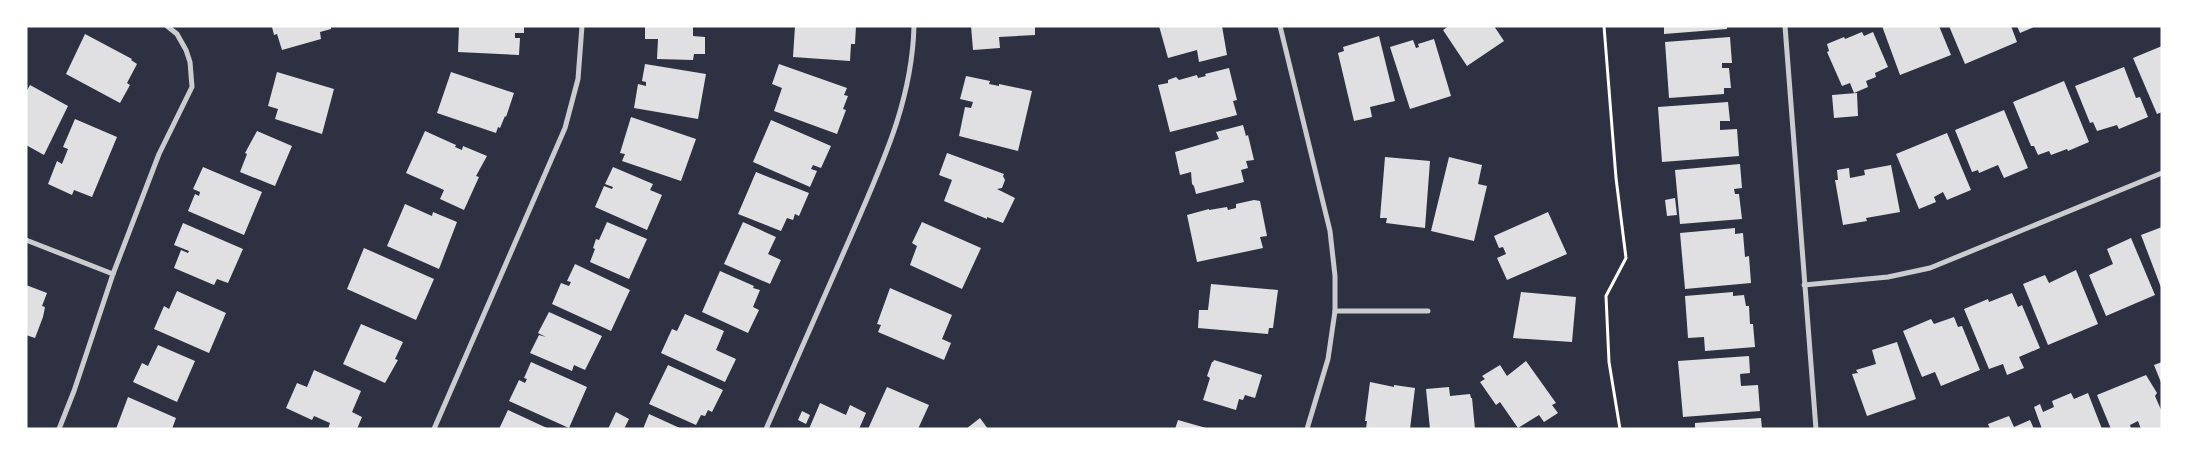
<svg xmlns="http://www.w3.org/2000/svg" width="2188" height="455" viewBox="0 0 2188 455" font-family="Signika,sans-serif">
<rect width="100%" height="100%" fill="#2d3142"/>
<g fill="#e0e0e3">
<polygon points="274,26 331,26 331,29 320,32 321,39 282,50 277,34 274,35 272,27"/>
<polygon points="459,26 524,26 524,33 515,33 515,38 520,38 519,55 458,52"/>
<polygon points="645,26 693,26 693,36 705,37 705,54 694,54 693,60 657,59 658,39 645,39"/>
<polygon points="795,26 856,26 855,44 851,44 850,61 793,57"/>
<polygon points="971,26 1035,26 1035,35 999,37 1000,48 973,50"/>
<polygon points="1159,26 1222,26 1227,55 1199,62 1197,50 1168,58"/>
<polygon points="1449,26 1494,26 1504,41 1467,66 1443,30"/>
<polygon points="1664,26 1727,26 1727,29 1664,34"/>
<polygon points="1882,26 1939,26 1951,55 1900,75"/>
<polygon points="1949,26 2011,26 2017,42 1965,64"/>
<polygon points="2017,26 2036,26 2020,33"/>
<polygon points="1862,32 1864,36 1873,32 1888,67 1875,73 1876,77 1866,81 1868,87 1854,93 1850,83 1842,86 1827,52 1829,51 1827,44 1844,37 1845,39"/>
<polygon points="85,34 132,59 131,60 137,64 127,83 130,85 120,103 66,74"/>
<polygon points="1379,36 1395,101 1370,107 1372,117 1354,121 1338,53 1344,51 1343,47"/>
<polygon points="1730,37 1732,63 1722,63 1722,68 1729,68 1731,88 1724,88 1724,94 1669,98 1665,42"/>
<polygon points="1434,39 1451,96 1410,109 1390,47 1413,40 1416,48 1419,47 1418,44"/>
<polygon points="2162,46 2162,112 2157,114 2133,58"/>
<polygon points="645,64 706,74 698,119 634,108 638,84 646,86 646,82 642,81"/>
<polygon points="779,64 847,88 844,95 848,96 843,109 846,110 837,134 774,111 782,88 772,84"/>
<polygon points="2124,67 2136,98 2140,97 2148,117 2119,129 2117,125 2097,131 2093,122 2090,123 2075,86"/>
<polygon points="1229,68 1237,100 1233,101 1237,115 1170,132 1158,85 1168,83 1168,80 1176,77 1179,80 1197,75 1198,78 1206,76 1205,74"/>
<polygon points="277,72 334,89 322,134 275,119 278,109 268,106"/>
<polygon points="451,72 514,93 506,117 505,116 500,128 498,127 496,133 437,113"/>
<polygon points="966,76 990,81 989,84 999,86 999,84 1032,91 1018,151 959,136 965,107 971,108 973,102 960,99"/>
<polygon points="2064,81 2089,142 2068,151 2067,149 2051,155 2049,151 2038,155 2034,146 2031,146 2013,102"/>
<polygon points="30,85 68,106 44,155 26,145 26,92"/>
<polygon points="1857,93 1858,116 1834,118 1832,95"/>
<polygon points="1728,102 1730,121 1720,121 1720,130 1737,129 1739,156 1662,162 1658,107"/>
<polygon points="2004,110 2028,168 2004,178 1998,165 1979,173 1978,170 1972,172 1955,130"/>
<polygon points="631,117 696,139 681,181 622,161 625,154 620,153"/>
<polygon points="75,119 117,137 92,197 74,190 72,195 48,184 57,161 62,164 68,149 63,147"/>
<polygon points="771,120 831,146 821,168 813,165 811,169 817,171 810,187 753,162"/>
<polygon points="1243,125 1246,136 1248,135 1254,160 1246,161 1248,168 1241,170 1244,182 1196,194 1194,186 1192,184 1191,172 1180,175 1175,152 1219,139 1216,132"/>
<polygon points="257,131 292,146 275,186 240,172 247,154 245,153"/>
<polygon points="425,131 456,145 455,147 462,150 463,146 487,156 476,176 479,177 464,210 440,199 444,190 406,173"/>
<polygon points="1947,133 1971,190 1947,200 1943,192 1934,197 1936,202 1919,209 1896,154"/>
<polygon points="947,153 1004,174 1003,176 1005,180 1002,188 997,189 1015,198 1003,223 987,217 987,219 944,201 952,180 939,175"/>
<polygon points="1385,157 1430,161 1425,228 1386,223 1387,218 1380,218"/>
<polygon points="1449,157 1482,165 1478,184 1487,186 1474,241 1431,231"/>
<polygon points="1740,164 1742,188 1734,189 1735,194 1739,194 1742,219 1680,224 1675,170"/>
<polygon points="1891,165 1900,212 1866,218 1867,221 1843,225 1835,180 1838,180 1837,170 1849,168 1850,178 1865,175 1864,170"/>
<polygon points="203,167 262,192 244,235 188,211 195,194 199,196 200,192 193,189"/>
<polygon points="613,167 653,184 650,190 662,195 647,230 595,207 604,186 612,189 613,187 605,184"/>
<polygon points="756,172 809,193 799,216 795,214 793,220 787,218 781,231 738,214"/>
<polygon points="1675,198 1677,215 1667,216 1665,200"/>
<polygon points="1254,200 1260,201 1267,236 1260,237 1263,248 1197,262 1187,215 1209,209 1209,210 1227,207 1228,210 1236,208 1236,204"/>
<polygon points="405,204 432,216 433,212 457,222 439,269 387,246"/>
<polygon points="1548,212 1567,254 1507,280 1497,258 1506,254 1503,247 1499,248 1494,236"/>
<polygon points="607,222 647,239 629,279 590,262 595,249 593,248 596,239 599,240"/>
<polygon points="743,222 776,237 768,254 781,260 770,284 724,264"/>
<polygon points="922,222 981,248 962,289 910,265 917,246 912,243"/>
<polygon points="183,223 243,249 228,283 217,279 214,285 174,268 181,250 188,253 189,251 174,245"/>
<polygon points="2162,227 2162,290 2141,235"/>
<polygon points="1735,228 1735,234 1743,233 1745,257 1749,256 1751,283 1685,289 1680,233"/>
<polygon points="2131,238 2155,295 2106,316 2089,275 2113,264 2107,249"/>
<polygon points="364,248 434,279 416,320 347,289"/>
<polygon points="575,264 630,290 611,331 552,304 561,283 569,286 571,282 567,281"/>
<polygon points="2076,270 2098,324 2048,345 2023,284 2045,275 2049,283"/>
<polygon points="720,271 754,286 753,288 760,290 753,307 759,310 748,333 702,312"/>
<polygon points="1211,284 1278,290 1273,328 1269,328 1268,334 1198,328 1199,310 1208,310"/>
<polygon points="26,285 47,293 42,306 45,307 43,317 35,338 26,335"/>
<polygon points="890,288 952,315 942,339 951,343 944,360 878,332 881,325 877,324"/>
<polygon points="177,291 226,313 209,353 154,329 164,306 169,309"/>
<polygon points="1521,292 1576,297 1572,342 1513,338"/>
<polygon points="1733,292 1733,296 1744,295 1746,306 1749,306 1750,324 1753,324 1755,347 1705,351 1704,337 1688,338 1685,296"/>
<polygon points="2012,293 2018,307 2022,305 2040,348 2019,357 2024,368 2007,375 2003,364 1989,369 1964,309 1988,299 1989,302"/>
<polygon points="549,312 602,336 585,370 574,365 572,371 530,353 539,335 546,337 538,333"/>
<polygon points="685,314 724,331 716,350 736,359 725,382 661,353 672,329 677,331"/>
<polygon points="1954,317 1958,327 1962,326 1980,370 1941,386 1935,372 1922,377 1903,331 1931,319 1934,324"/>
<polygon points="361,324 403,342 395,359 398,360 385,383 343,364"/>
<polygon points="1897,342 1916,399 1867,416 1852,374 1858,373 1856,370 1876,364 1872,350"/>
<polygon points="158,345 195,361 177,402 133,382 142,363 148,366"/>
<polygon points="1749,356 1750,373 1740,374 1741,386 1758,385 1760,411 1683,417 1678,361"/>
<polygon points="1214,360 1262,375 1255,398 1245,395 1243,400 1239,399 1236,410 1203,400 1210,378 1207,376 1212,362 1213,362"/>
<polygon points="1526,361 1556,403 1552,405 1558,413 1544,422 1539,415 1518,428 1500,402 1496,405 1480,382 1485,379 1482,376 1500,365 1507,376"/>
<polygon points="531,362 587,387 569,428 509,401 519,380 525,383 527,379 524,378"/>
<polygon points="2162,362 2162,385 2154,365"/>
<polygon points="668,365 723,390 712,412 708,410 705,416 701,415 696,425 649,404"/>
<polygon points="314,370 361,391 352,412 362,417 357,429 328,429 330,423 314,416 312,420 286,408 297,383 307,387"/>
<polygon points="2146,375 2157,393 2155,396 2162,412 2162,429 2141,429 2138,421 2130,425 2131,429 2111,429 2097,395"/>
<polygon points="1370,382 1394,387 1394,385 1415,388 1410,429 1366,429 1367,421 1365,421"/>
<polygon points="887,387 929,405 918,429 868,429"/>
<polygon points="1449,387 1450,396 1470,394 1471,398 1472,398 1475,429 1430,429 1426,389"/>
<polygon points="2071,393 2074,399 2088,393 2102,429 2042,429 2034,407 2040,404 2043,412 2054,407 2052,401"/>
<polygon points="128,397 176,418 172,429 116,429"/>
<polygon points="820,403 846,415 850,405 866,413 859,429 809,429"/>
<polygon points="508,410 549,429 499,429"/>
<polygon points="802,411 810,415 806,424 798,420"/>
<polygon points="616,412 629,419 624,429 608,429"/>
<polygon points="649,414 682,429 643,429"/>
<polygon points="2009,416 2014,427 2030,420 2034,429 1990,429 1988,424"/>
<polygon points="980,418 988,429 966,429"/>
<polygon points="1761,418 1762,429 1695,429 1695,423"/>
<polygon points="1178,420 1206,428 1206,429 1175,429"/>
</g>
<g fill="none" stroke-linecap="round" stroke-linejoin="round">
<polyline stroke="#fff" stroke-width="3" points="1604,26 1616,178 1626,258 1606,296 1609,362 1620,429"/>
<g stroke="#caccd0" stroke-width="5">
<polyline points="1280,26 1330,231 1335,276 1335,311 1328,359 1307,429"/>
<polyline points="1785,26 1816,429"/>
<polyline points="26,240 113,274"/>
<polyline points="1804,285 1888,277 1930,268 2162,173"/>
<polyline points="1335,311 1428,311"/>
<polyline points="59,429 74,391 113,274 159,154 192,87 190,62 186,50 177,34 167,26"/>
<polyline points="434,429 565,128 578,79 582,26"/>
<path d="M 766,429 C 794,365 822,302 850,238 C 880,168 912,104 914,26"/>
</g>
</g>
<rect width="2188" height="455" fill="none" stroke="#ffffff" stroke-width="55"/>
</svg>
